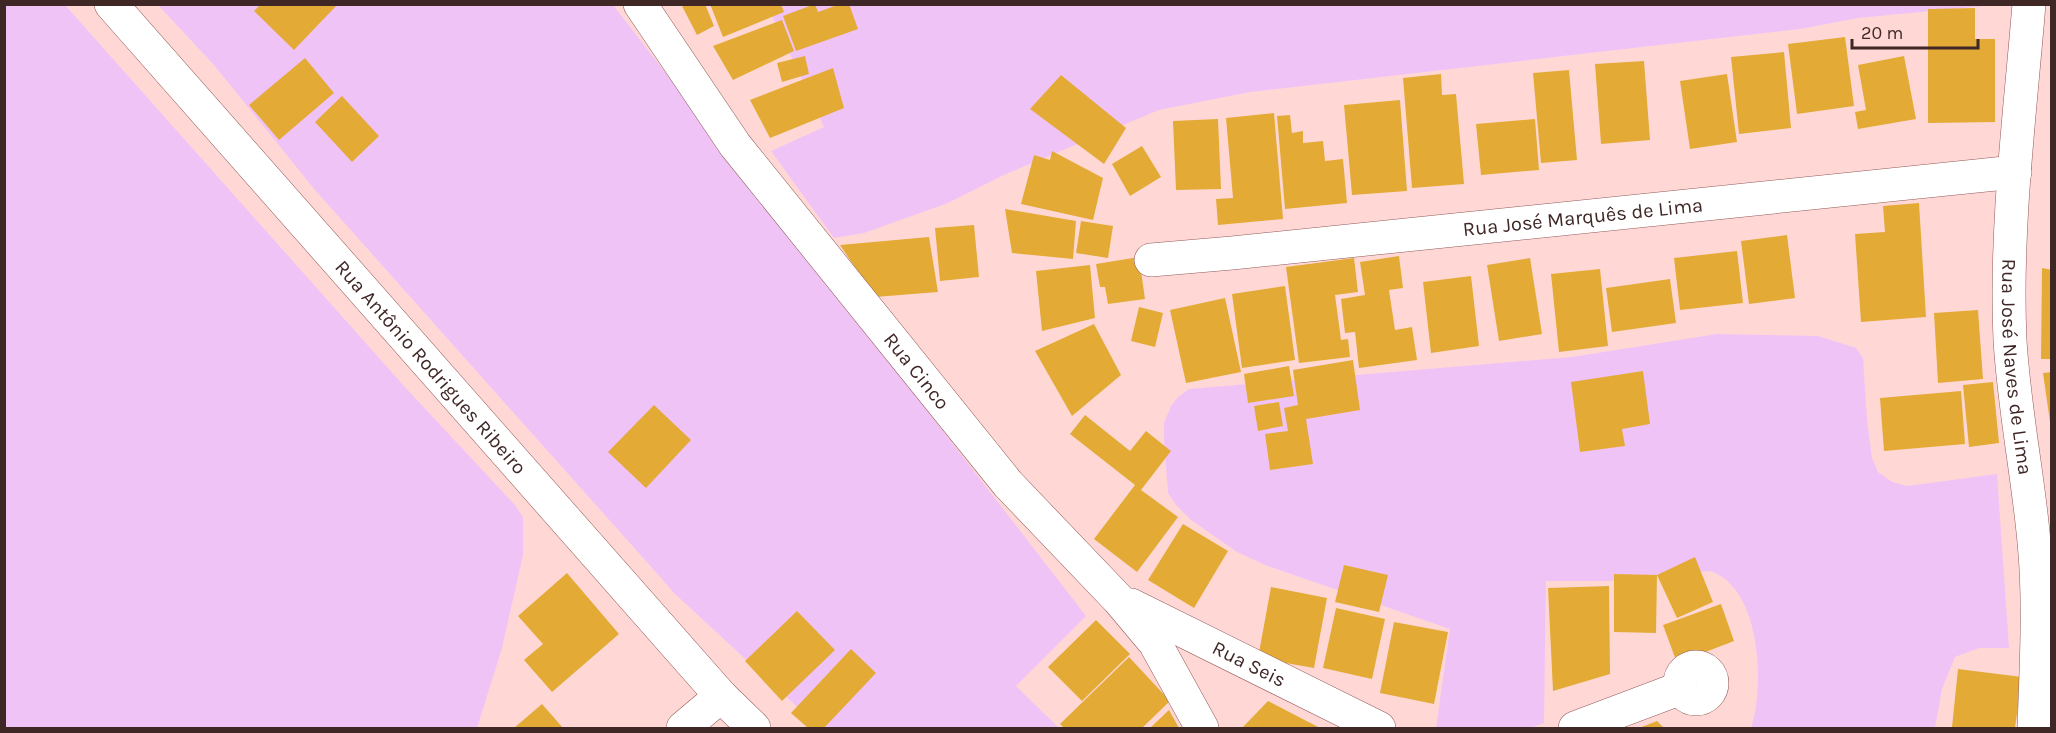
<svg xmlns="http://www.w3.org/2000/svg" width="2056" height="733" viewBox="0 0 2056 733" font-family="Karla,sans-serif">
<rect width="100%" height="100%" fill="#ffd8d6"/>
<g fill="#f0c3f7">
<polygon points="4,5 65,5 404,386 514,504 523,517 523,555 502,648 477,728 5,728"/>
<polygon points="158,5 613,5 1086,616 1016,686 1059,728 820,728 674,593 653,569 315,190 214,65"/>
<polygon points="767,5 1994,5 1858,18 1800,29 1250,92 1159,110 1006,174 948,203 864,233 834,238 771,151 824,127"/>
<path d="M 1717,334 L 1818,336 L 1856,348 L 1863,358 L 1867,420 L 1872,458 L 1878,472 L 1892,482 L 1907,486 L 1997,474 L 2009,648 L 1979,648 L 1955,657 L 1942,689 L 1935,728 L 1751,728 C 1765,686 1761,587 1710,571 L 1608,581 L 1546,581 L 1544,723 L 1530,728 L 1436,728 L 1450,629 L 1265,565 L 1237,552 L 1191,520 L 1176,505 L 1168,493 L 1164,441 L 1164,423 L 1171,406 L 1178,397 L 1189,389 L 1572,357 Z"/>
</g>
<g fill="#e3ab36">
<polygon points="681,4 705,4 714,26 697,35"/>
<polygon points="710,4 781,4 784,12 723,37"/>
<polygon points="815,4 818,12 840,4 849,4 858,29 796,51 783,16"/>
<polygon points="260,5 337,5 294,50 254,11"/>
<polygon points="1975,8 1975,39 1995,39 1995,122 1928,123 1928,9"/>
<polygon points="782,20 794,51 733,80 713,46"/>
<polygon points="1845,37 1854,106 1797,114 1788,44"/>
<polygon points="1784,52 1791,128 1739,134 1731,57"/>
<polygon points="805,56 809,74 782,82 777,63"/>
<polygon points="1904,56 1916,119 1858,129 1855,112 1866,110 1858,65"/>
<polygon points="305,58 334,93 279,140 249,105"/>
<polygon points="1644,61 1650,140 1601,144 1595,64"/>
<polygon points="833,68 844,108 770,138 750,100"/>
<polygon points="1569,70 1577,160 1541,163 1533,73"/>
<polygon points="1441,74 1442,95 1456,94 1464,184 1412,188 1403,78"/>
<polygon points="1727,74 1737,142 1690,149 1680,81"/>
<polygon points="1061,75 1126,128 1104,164 1030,109"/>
<polygon points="342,96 379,136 352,162 315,122"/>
<polygon points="1400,100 1407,191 1352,195 1344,105"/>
<polygon points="1274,113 1283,219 1218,225 1216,199 1233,198 1226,118"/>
<polygon points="1290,115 1292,133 1303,131 1303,143 1323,141 1325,161 1343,159 1347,203 1285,209 1277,116"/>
<polygon points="1218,119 1221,189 1176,190 1173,121"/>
<polygon points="1535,119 1539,170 1481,175 1476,124"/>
<polygon points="1142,146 1161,177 1130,196 1112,164"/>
<polygon points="1052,151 1103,178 1093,220 1021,204 1034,155 1050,160"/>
<polygon points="1919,203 1926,317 1861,322 1855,234 1885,232 1883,206"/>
<polygon points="1005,209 1076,221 1073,259 1012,253"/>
<polygon points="1081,221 1113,226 1108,258 1076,253"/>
<polygon points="974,225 979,277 940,281 935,228"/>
<polygon points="1787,235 1795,298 1749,304 1741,241"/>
<polygon points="929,237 938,292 875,297 840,245"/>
<polygon points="1737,251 1743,303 1680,310 1674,258"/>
<polygon points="1399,256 1403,288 1389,290 1395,330 1412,327 1417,360 1359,368 1355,332 1345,333 1341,299 1365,295 1360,262"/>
<polygon points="1139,257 1145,299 1108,304 1105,287 1100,287 1096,264"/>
<polygon points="1354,258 1358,292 1335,295 1341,340 1348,339 1350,357 1299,363 1286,267"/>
<polygon points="1530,258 1542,334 1499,341 1487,265"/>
<polygon points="1090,265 1095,318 1042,331 1036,271"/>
<polygon points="2042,268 2052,270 2052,359 2041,359"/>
<polygon points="1600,269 1608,346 1559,352 1551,274"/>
<polygon points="1471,276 1479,346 1431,353 1423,282"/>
<polygon points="1670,279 1676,323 1612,332 1606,288"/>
<polygon points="1285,286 1295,360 1242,368 1232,294"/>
<polygon points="1225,298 1241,372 1186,383 1170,310"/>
<polygon points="1139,307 1163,313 1155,347 1131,341"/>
<polygon points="1978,310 1983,379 1938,383 1934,313"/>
<polygon points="1094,324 1121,375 1072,416 1035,351"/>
<polygon points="1353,360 1360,410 1306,419 1313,464 1270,470 1265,434 1288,431 1284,408 1298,405 1293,370"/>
<polygon points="1289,366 1294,396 1248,403 1244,374"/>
<polygon points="1643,371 1650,424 1622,429 1625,446 1580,452 1571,382"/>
<polygon points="2052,372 2052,422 2050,422 2043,373"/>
<polygon points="1993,382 1999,443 1969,447 1963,385"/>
<polygon points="1961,391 1965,444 1884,451 1880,398"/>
<polygon points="1279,402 1283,426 1258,431 1254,406"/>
<polygon points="654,405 691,440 646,488 608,452"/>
<polygon points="1085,415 1130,451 1146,431 1171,451 1141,490 1178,517 1137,572 1094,539 1135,485 1070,434"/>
<polygon points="1183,524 1228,551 1194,608 1148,580"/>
<polygon points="1695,557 1713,602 1677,618 1657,575"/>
<polygon points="1344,565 1388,575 1379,612 1335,602"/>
<polygon points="567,573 619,634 552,692 524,660 543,644 518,616"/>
<polygon points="1614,574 1657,575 1656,633 1614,632"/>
<polygon points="1609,586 1610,674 1553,691 1548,588"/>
<polygon points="1271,587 1327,598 1314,668 1258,658"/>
<polygon points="1721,604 1734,641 1677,663 1663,625"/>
<polygon points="1336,608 1385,619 1372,679 1323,668"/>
<polygon points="797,611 835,650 782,701 745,661"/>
<polygon points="1096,620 1130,654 1082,701 1048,667"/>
<polygon points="1394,622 1448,632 1434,704 1380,693"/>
<polygon points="851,649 876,673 824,728 808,728 791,713"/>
<polygon points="1129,657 1170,701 1142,728 1064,728 1060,724"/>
<polygon points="1958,669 2022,677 2015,728 1952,727"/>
<polygon points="1268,701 1320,728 1242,728"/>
<polygon points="542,704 563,728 514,728"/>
<polygon points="1169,710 1179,728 1150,728"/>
<polygon points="1657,721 1664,728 1639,728"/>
</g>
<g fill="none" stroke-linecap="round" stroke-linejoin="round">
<g stroke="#915a58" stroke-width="34">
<g id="street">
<path id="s1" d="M 111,4 L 721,696 L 754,728"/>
<path id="s2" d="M 640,4 L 735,145 L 1008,484 L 1118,599 L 1155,643 L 1202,728"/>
<path id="s3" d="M 2029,4 C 2020,114 2005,229 2010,340 C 2014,408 2028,475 2034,542 C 2040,602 2036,668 2034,728"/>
<path id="s4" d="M 1151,260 L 1232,253 L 2015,172"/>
<path id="s5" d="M 1131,605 L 1379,728"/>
<circle cx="1696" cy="683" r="16"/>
<polyline points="683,728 721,696"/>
<polyline points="1575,728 1681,688"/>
</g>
</g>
<use href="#street" stroke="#fff" stroke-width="33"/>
</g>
<g text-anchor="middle" stroke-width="4.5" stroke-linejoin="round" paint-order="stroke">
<g font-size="20" fill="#3f2726" stroke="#ffd8d6">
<text dy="7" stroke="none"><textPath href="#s4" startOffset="434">Rua José Marquês de Lima</textPath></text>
<text dy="7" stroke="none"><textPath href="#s3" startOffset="364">Rua José Naves de Lima</textPath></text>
<text dy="7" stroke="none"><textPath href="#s1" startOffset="484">Rua Antônio Rodrigues Ribeiro</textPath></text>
<text dy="7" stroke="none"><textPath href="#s2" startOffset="460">Rua Cinco</textPath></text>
<text dy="7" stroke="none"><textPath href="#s5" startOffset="132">Rua Seis</textPath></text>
</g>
</g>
<rect width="2056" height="733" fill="none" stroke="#3f2726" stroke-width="12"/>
<path d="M1852 39v9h126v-9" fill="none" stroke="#3f2726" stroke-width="3"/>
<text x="1861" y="39" font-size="18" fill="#3f2726" stroke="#ffd8d6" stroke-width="4.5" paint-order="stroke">20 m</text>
</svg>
